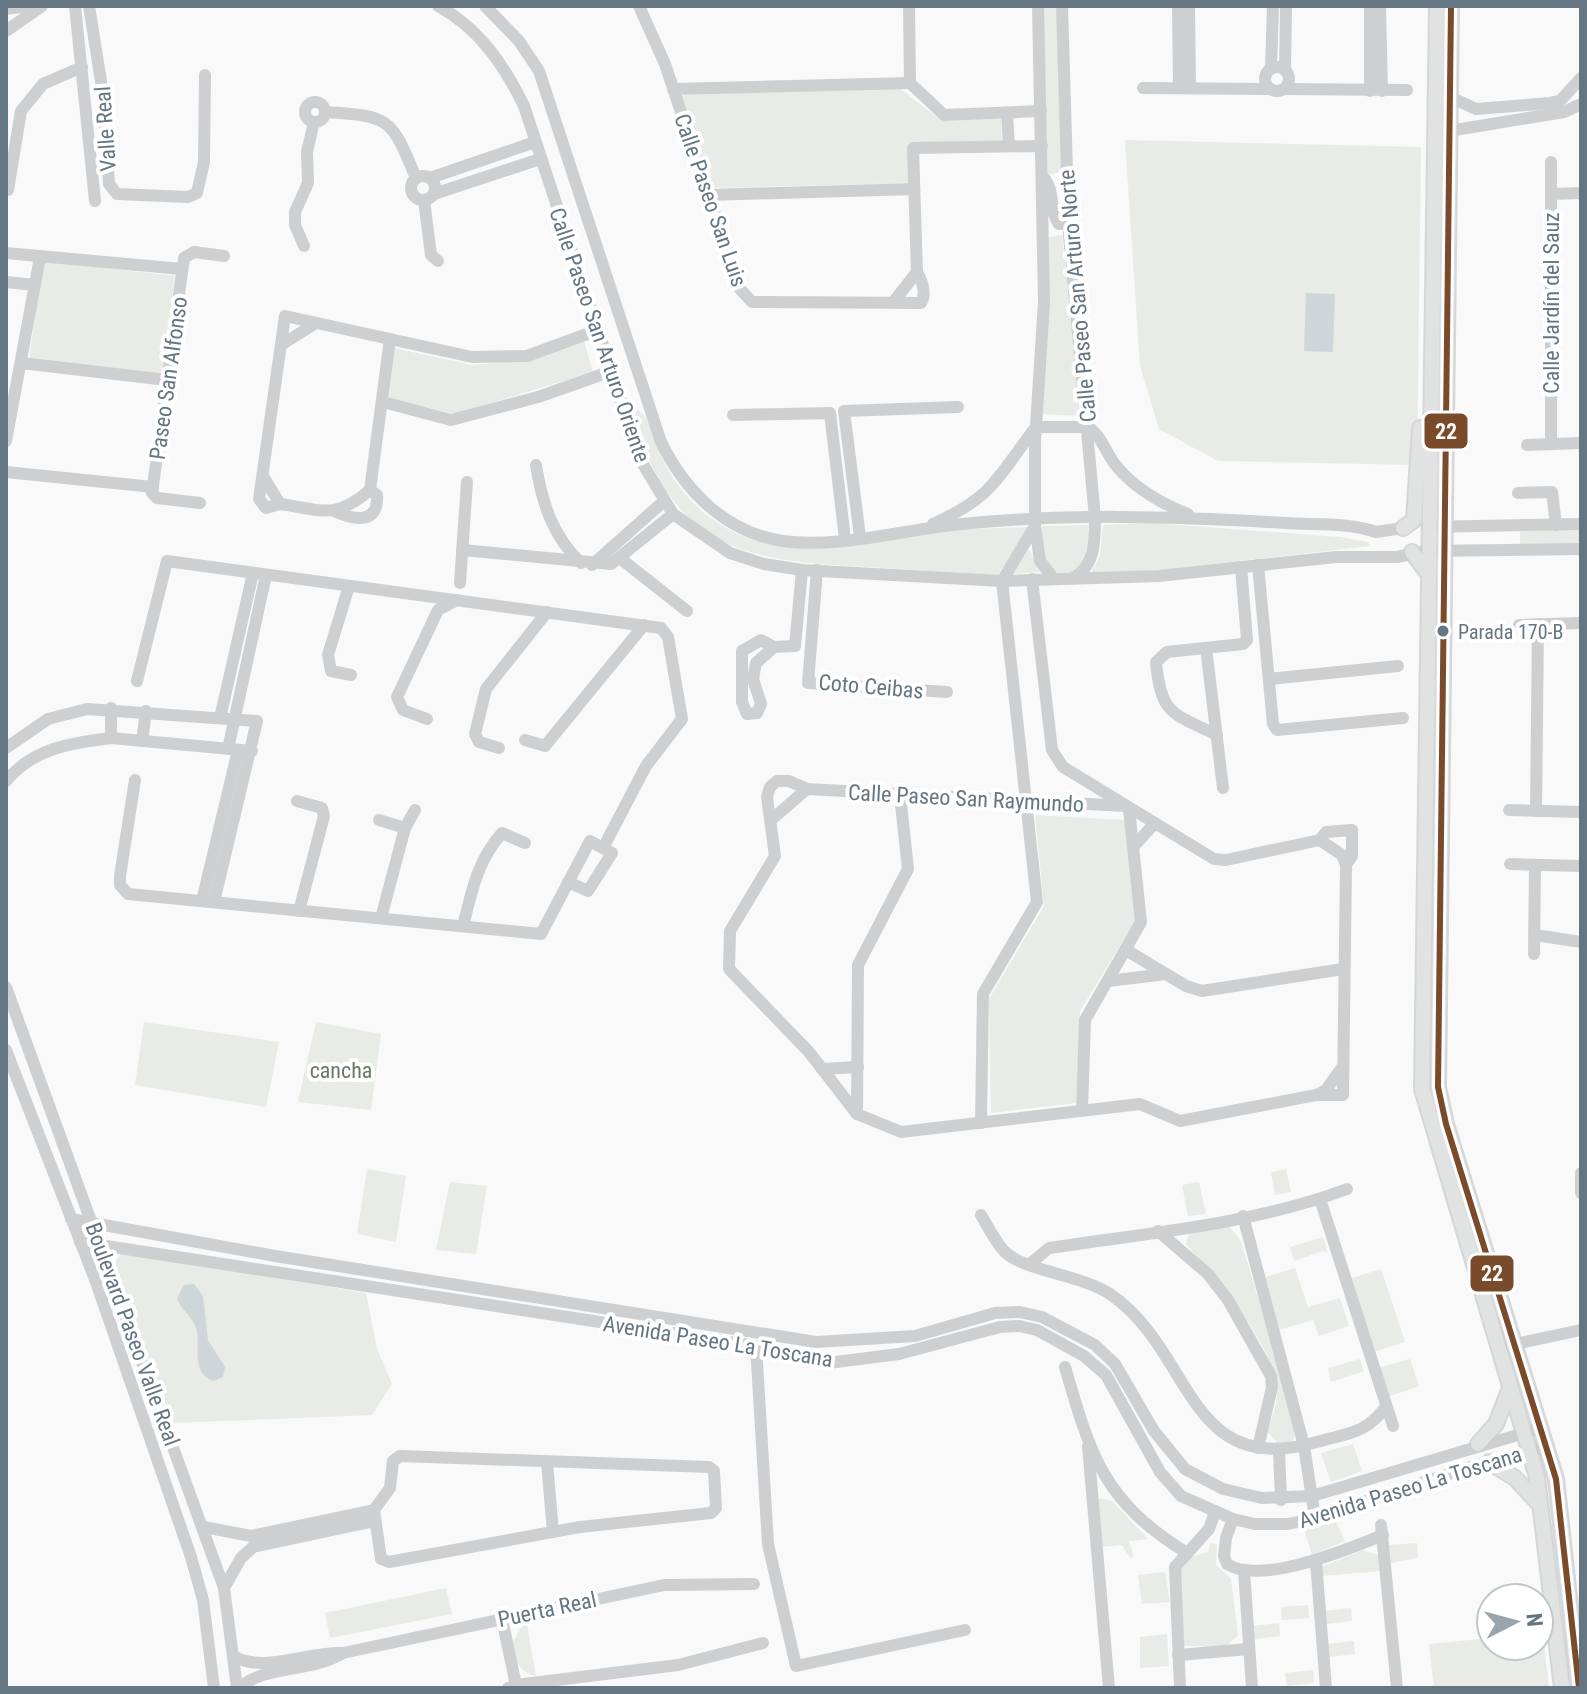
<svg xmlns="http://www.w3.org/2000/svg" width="1587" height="1694" viewBox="0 0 1587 1694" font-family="'Roboto Condensed',sans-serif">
<rect width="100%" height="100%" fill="#f9f9f9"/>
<g fill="#e8ebe6">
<polygon points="1042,6 1061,6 1066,171 1047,175"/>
<polygon points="899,88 942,121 1001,119 1002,141 907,143 908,183 712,188 681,95"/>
<polygon points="1125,140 1421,147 1417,465 1218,461 1159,429 1140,366"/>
<polygon points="1062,235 1081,416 1041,414 1048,237"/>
<polygon points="43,261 175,276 162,375 29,360"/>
<polygon points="584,341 593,372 455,414 389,398 394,348 472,365 529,360"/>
<path d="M 638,410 C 652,419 655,443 662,458 C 690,517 747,551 811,548 L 966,529 L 1029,527 L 998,575 C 949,572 900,569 851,566 C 726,559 673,539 631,414 Z"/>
<polygon points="1152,523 1340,537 1368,542 1370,546 1162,570 1091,573 1100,556 1103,525"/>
<path d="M 1088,525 C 1089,546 1087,565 1066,575 C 1042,571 1042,546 1042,526 Z"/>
<polygon points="1581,529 1581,544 1520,546 1520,531"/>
<polygon points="1029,549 1040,572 1012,574"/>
<polygon points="1035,815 1125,820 1137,918 1080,1011 1076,1103 991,1113 989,999 1044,906"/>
<polygon points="144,1022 279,1042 266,1107 135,1085"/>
<polygon points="316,1022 381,1034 371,1110 298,1102"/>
<polygon points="367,1169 406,1176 396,1242 357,1234"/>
<polygon points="1286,1169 1291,1192 1275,1195 1271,1172"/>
<polygon points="450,1182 487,1186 476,1254 436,1250"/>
<polygon points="1199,1182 1206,1214 1188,1216 1182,1185"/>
<path d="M 1226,1222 L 1241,1241 L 1293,1415 L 1296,1432 L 1292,1443 L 1278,1444 L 1268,1432 C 1271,1419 1278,1403 1277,1390 C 1272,1339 1217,1282 1186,1244 L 1189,1232 Z"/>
<polygon points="1323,1237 1328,1253 1323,1251 1294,1261 1290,1247"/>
<polygon points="122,1252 366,1293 377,1349 392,1384 372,1415 173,1423 113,1265"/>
<polygon points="1295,1268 1308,1307 1340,1298 1349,1326 1319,1336 1313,1320 1279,1330 1265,1277"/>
<polygon points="1381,1269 1405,1342 1374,1352 1352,1278"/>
<polygon points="1360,1359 1364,1371 1331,1382 1328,1368"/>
<polygon points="1410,1359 1419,1386 1388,1397 1378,1368"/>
<polygon points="1353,1444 1362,1471 1331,1482 1321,1453"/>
<polygon points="1099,1498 1112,1501 1148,1539 1129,1541 1134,1557 1130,1558 1122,1545 1102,1547 1095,1503"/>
<polygon points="1333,1516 1345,1541 1312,1555 1304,1529"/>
<polygon points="1210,1543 1217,1544 1216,1565 1231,1579 1238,1635 1226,1646 1184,1646 1179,1572 1189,1557 1208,1552"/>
<polygon points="1417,1543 1418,1558 1391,1563 1389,1545"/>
<polygon points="1363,1550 1378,1555 1381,1571 1320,1576 1319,1568"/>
<polygon points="1165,1572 1170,1602 1142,1604 1138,1575"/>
<polygon points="446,1588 452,1614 330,1638 325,1613"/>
<polygon points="1308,1605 1309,1618 1282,1620 1281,1607"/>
<polygon points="1351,1608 1352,1621 1325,1624 1324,1611"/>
<path d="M 526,1619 L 536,1676 C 518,1671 516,1661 512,1644 Z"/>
<polygon points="1279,1623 1280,1636 1254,1639 1253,1626"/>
<polygon points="1167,1634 1169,1666 1140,1668 1140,1637"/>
<polygon points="1539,1634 1543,1634 1549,1688 1434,1688 1429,1644 1491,1638 1491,1646 1539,1646"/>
<polygon points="1354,1641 1355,1654 1328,1657 1327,1644"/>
<polygon points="1313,1670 1314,1683 1287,1686 1285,1673"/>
</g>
<g fill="#ced6d9">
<polygon points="1306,293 1335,294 1333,352 1304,351"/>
<path d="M 194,1284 L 203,1296 L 208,1340 L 225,1367 L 223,1377 L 214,1381 C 188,1373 203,1343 195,1325 C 190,1314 180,1309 177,1298 L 184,1285 Z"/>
</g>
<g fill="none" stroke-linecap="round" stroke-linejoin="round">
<g stroke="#d5d6d7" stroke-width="18">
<g id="major">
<polyline points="1437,6 1422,1089 1537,1477 1562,1688"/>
<polyline points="1451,6 1438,1087 1446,1124 1556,1479 1579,1688"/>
<polyline points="1403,528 1414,520 1420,428"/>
<polyline points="1412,552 1427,572"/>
<polyline points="1478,1444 1496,1424 1510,1388"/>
<polyline points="1489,1462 1515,1478 1540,1505"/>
</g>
</g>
<g stroke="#cecfd0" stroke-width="12">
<polyline points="75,6 95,201"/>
<polyline points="89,6 103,94 109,184 117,194 188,197 197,193 204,162 205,75"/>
<path d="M 438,6 C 479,28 504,65 524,106 L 641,461 L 673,514 L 730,553 L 764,564 L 802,570 L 1002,581 L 1159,576 L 1336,557 L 1397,557 L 1427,551 L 1581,549"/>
<path d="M 485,6 L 519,41 L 539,71 L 661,442 C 684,489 723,530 777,540 C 830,550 899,531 952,525 C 1062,513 1175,516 1286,523 C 1314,525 1349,522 1376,532 L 1403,528"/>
<path d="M 639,6 L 665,64 L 740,289 L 752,302 L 921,303 C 927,293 922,281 917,272 L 913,148 L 1042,146"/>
<polyline points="909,6 910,83 944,115 1041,111"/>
<polyline points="1038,6 1044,302 1035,441 1035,526 1040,561 1054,579"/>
<path d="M 1062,6 L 1069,236 L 1095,518 C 1095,542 1095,566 1073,578"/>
<polyline points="1178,6 1179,87"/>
<polyline points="1189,6 1190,87"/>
<polyline points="1370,6 1370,91"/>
<polyline points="1380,6 1382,91"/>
<polyline points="6,9 26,6"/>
<polyline points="6,31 42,6"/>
<circle cx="1277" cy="79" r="12"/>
<polyline points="1271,69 1273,6"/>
<polyline points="1285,70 1286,6"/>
<polyline points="1143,88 1270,89"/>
<polyline points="673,89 910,83"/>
<polyline points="1284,89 1407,90"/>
<polyline points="1450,97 1476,109 1550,103 1560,101 1581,78"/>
<circle cx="315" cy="112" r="10"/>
<path d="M 325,112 C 391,116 391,118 416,178"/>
<polyline points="1007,113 1009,146"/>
<polyline points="1449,131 1564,112 1581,104"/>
<polyline points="1551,162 1551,444"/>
<circle cx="423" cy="188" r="12"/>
<polyline points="430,178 535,142"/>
<path d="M 1045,179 C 1055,193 1049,211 1059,224 L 1068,224"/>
<polyline points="8,190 21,111 43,84 82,67"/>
<polyline points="434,194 540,159"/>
<polyline points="1551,194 1581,193"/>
<polyline points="708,195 914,189"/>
<polyline points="424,200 431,255 438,261"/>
<polyline points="304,246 295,225 295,212 308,183 307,152 314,122"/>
<polyline points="6,253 182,269"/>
<polyline points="6,282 35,285"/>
<polyline points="895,300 917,272"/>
<polyline points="281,345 316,323"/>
<polyline points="21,363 167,380"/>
<polyline points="383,402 451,420 538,397 612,371"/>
<polyline points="733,415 830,413 845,539"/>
<polyline points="6,441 40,257"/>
<polyline points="1527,445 1581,443"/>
<path d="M 536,465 C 542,503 553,537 581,563"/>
<polyline points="6,472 153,487"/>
<path d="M 263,476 L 280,504 C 322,510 335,520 370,490 L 390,339"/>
<polyline points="1518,493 1552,492 1556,525"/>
<polyline points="200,503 157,498 152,493 184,258 194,252 224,256"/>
<polyline points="280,504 266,508 259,499 285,316 472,357 527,356 598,330"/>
<path d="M 334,511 C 354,520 379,525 377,495 L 370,490"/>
<path d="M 933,524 C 995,496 997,477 1036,427 L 1088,427 C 1101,435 1105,451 1114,463 C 1133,488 1160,503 1188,514"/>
<polyline points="1427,527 1581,524"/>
<polyline points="860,537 844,411 958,407"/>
<polyline points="462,550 611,564 673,514"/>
<polyline points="621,559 687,611"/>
<polyline points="592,565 663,502"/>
<polyline points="1258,565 1273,724 1277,730 1403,718"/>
<polyline points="817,570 808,683 947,692"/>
<polyline points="1032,579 1052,750 1063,767 1214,859 1226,860 1320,840 1326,832 1352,830 1352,856 1346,865 1343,1095 1316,1095 1180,1121 1140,1104 901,1132 857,1114 809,1052 729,969 730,931 775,856 767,797 770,787 777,781 789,781 807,789 1126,806"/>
<polyline points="460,583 467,482"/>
<polyline points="349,586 328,655 331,671 351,675"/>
<polyline points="1519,625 1581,623"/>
<polyline points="774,647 756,663 753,679 761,704 757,713 747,714 742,702 742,651 761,640 774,647 795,646 802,570"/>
<polyline points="1206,648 1223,788"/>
<polyline points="1269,679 1398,666"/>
<polyline points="137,681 167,561 661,628 668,637 682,719 646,766 603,848"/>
<polyline points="220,718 253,573"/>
<polyline points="427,719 403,710 397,697 438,610 457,600"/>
<path d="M 1217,735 C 1171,713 1161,714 1156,662 L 1167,652 L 1243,644 L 1247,640 L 1241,567"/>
<polyline points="111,738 111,708"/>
<polyline points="525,740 545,746 644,625"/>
<polyline points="142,741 146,711"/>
<polyline points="6,748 48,719 87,709 257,721 214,902"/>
<polyline points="499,748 479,742 475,734 486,689 547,612"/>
<polyline points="228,749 266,575"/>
<polyline points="135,780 120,876 120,885 128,894 541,934 590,841 612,853 588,891 568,882"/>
<path d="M 6,781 C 34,748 70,743 111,738 L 252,751"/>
<polyline points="297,801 322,808 324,816 299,911"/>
<polyline points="1509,810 1581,812"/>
<polyline points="1536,811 1538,624"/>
<polyline points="379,820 405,828"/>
<polyline points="771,820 807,789"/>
<polyline points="1320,840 1342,855 1346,865"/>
<polyline points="1134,846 1155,823"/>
<polyline points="1510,864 1581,866"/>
<polyline points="202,901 238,750"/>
<polyline points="381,918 405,828 415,810"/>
<path d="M 463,926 C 472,891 477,861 502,833 L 525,843"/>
<polyline points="1535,935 1581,942"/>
<polyline points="1126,950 1186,986 1202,991 1343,969"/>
<polyline points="1534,954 1535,866"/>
<polyline points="1108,981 1166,974"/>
<polyline points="6,987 224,1588 237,1688"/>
<polyline points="6,1050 96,1282 191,1557 203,1600 214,1688"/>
<polyline points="822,1069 858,1067"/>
<polyline points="1316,1095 1326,1090 1343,1066"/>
<polyline points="1082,1110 1085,1020 1141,922 1129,809"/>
<polyline points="857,1114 858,965 908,869 900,795"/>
<polyline points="981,1123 983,994 1037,902 1002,581 1035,526"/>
<polyline points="1581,1173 1581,1193"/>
<polyline points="1320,1199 1393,1426"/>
<path d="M 981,1215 C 988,1227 995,1241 1004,1251 C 1023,1271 1082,1275 1110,1294 C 1194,1351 1186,1480 1317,1442 C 1348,1433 1365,1434 1385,1408"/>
<polyline points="1243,1216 1304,1446 1315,1518"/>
<polyline points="71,1219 275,1256 816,1342 915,1336 995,1313 1020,1312 1042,1317 1095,1345 1115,1364 1154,1431 1185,1469 1223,1489 1262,1498 1312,1496 1541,1428"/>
<polyline points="1158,1231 1208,1274 1228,1300 1271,1376 1272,1387 1258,1448"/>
<polyline points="80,1242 756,1346 828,1363 899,1354 1000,1327 1019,1326 1037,1330 1084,1356 1106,1375 1160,1472 1181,1496 1233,1519 1255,1524 1288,1524 1311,1519 1467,1468 1546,1447"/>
<path d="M 1030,1264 L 1049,1248 C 1148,1233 1254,1224 1347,1189"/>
<polyline points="1498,1324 1505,1343 1511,1345 1581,1330"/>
<polyline points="756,1346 768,1544 796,1666 965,1630"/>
<path d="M 1065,1367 C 1091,1457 1104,1502 1187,1553"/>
<polyline points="1088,1446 1109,1688"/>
<polyline points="1279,1451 1281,1500"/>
<polygon points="400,1456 709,1467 714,1471 716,1508 711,1513 580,1527 389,1562 381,1559 374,1510 390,1488 393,1461"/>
<polyline points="547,1462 553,1532"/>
<path d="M 1233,1519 L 1226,1538 L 1224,1556 L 1227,1564 C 1261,1586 1348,1549 1383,1535"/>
<polyline points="1381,1525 1397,1688"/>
<polyline points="204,1527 251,1536 374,1510"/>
<polyline points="1316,1562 1326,1688"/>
<polyline points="1244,1570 1252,1688"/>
<polyline points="224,1588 241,1558 253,1547 375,1521"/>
<polyline points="502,1619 516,1685 508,1688"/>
<polyline points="1178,1655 1249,1649"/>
<path d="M 233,1656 C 264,1674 308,1651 343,1653 L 664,1585 L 754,1584"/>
<polyline points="516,1685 678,1665 763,1643"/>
<path d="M 239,1688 C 267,1664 311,1673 343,1653"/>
<polyline points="1180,1688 1175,1567 1209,1529 1215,1512"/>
</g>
<use href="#major" stroke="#e1e2e2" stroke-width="14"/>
<g stroke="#fff" stroke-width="12">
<polyline id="bus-1" points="1451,6 1438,1087 1446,1124 1556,1479 1579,1688"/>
</g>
<use href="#bus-1" stroke="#7a4b2a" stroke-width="6"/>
</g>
<circle fill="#657683" stroke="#fff" stroke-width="3" cx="1443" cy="631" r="7"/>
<g text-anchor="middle" stroke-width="8" stroke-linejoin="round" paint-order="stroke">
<g font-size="20" fill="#657683" stroke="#fff" text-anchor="start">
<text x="1458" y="639">Parada 170-B</text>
</g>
<g font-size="22" fill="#657683" stroke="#fff">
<text transform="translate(105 129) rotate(-94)" y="8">Valle Real</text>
<text transform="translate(711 200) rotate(71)" y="8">Calle Paseo San Luis</text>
<text transform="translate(1077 296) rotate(-95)" y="8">Calle Paseo San Arturo Norte</text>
<text transform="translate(1551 303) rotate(-90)" y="8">Calle Jardín del Sauz</text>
<text transform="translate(600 335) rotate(71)" y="8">Calle Paseo San Arturo Oriente</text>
<text transform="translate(168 378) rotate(-82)" y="8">Paseo San Alfonso</text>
<text transform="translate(871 686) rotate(5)" y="8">Coto Ceibas</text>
<text transform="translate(966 798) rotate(3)" y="8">Calle Paseo San Raymundo</text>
<text transform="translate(133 1334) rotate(70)" y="8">Boulevard Paseo Valle Real</text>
<text transform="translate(718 1341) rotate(9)" y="8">Avenida Paseo La Toscana</text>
<text transform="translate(1410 1487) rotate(-17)" y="8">Avenida Paseo La Toscana</text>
<text transform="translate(547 1609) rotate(-12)" y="8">Puerta Real</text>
</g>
<g font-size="22" fill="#687a64" stroke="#fff">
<text x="341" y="1078">cancha</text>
</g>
</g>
<g stroke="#fff" stroke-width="3">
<rect x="1423" y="412" width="46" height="38" rx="8" fill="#7a4b2a"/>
<rect x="1469" y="1254" width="46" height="39" rx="8" fill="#7a4b2a"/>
</g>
<g font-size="22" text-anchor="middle" font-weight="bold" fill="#fff">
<text x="1446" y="439">22</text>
<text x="1492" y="1281">22</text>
</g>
<rect width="1587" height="1694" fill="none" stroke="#657683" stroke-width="16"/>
<g transform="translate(1515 1622) rotate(84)"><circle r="38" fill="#ffffff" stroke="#c1c8cd" stroke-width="2"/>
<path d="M0-6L14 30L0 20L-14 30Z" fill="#99a4ac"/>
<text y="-12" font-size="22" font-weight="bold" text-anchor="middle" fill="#657683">N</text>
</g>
</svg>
